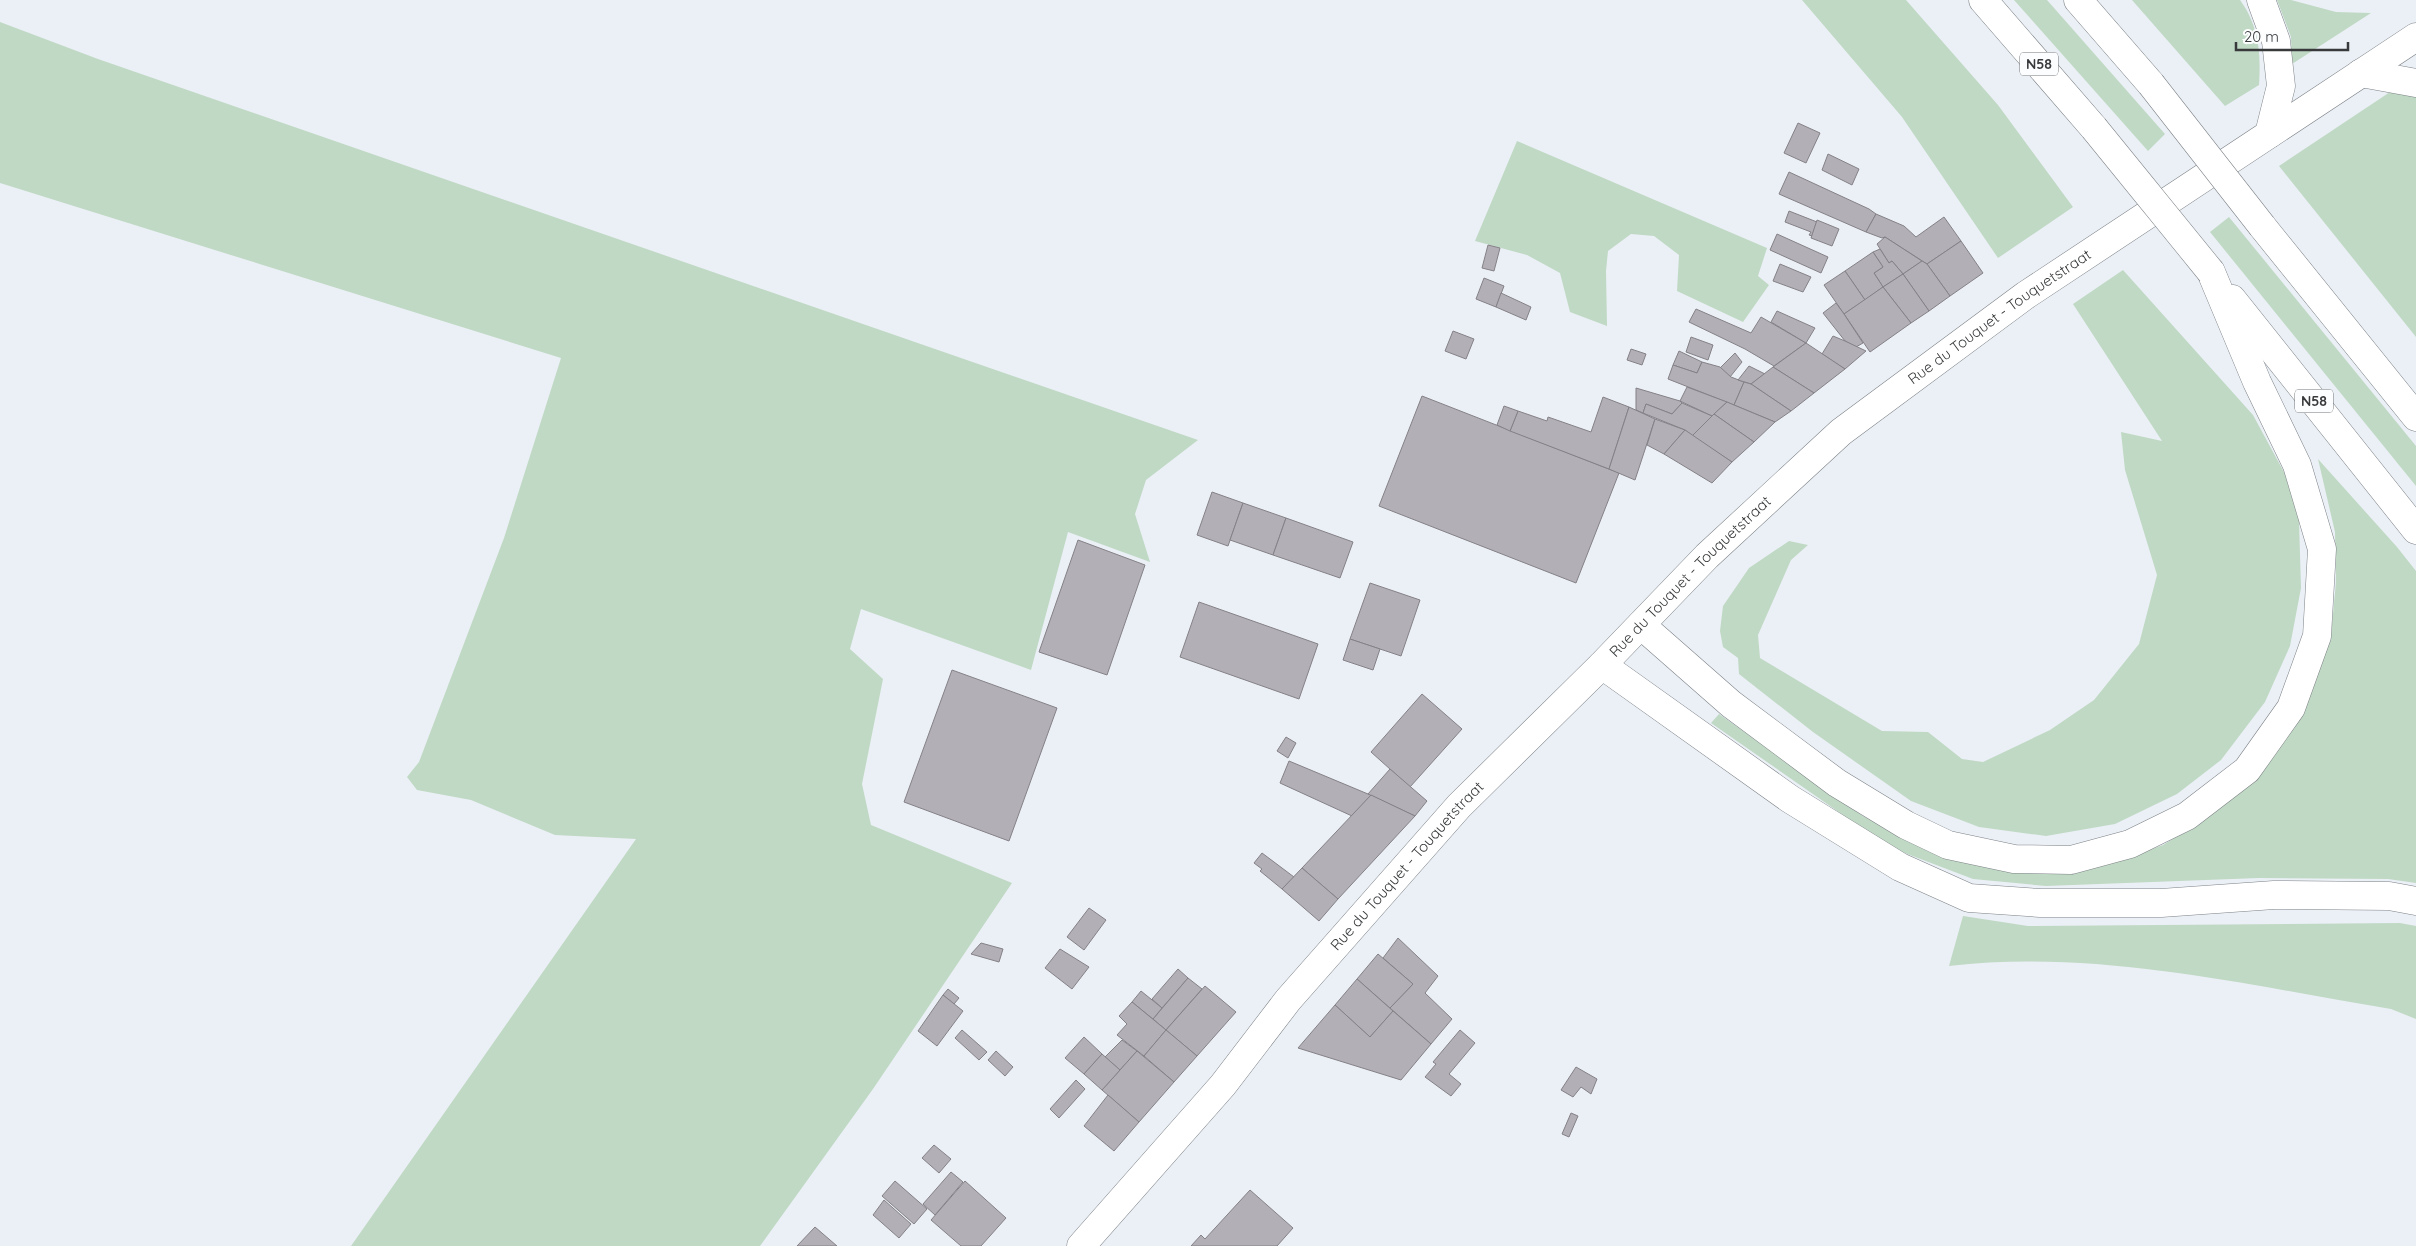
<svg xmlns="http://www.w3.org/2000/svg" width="2416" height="1246" viewBox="0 0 2416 1246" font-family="Quicksand,sans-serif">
<rect width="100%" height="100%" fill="#ebf0f6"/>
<g fill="#c0d9c4">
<polygon points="1802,0 1906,0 1998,105 2073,207 1998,258 1902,117"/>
<polygon points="2014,0 2047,0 2165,134 2148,151"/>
<path d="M 2132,0 L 2240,0 C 2259,26 2261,54 2259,85 L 2225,106 Z"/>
<polygon points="2277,0 2291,0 2336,12 2371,13 2292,64 2291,37"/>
<polygon points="0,22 98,59 1198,440 1146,480 1135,514 1150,562 1068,532 1031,670 861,609 850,649 883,679 862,784 871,825 1012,883 873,1089 760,1246 351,1246 636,839 555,835 471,800 417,790 407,777 419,762 504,538 561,358 0,183"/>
<polygon points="2393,90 2416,95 2416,337 2279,166"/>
<polygon points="1517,141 1767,248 1758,276 1769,285 1743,322 1677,291 1679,255 1654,236 1631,234 1608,251 1606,271 1607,326 1570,312 1560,273 1527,255 1475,241"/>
<polygon points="2229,217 2416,446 2416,486 2210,232"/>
<polygon points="2123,270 2253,415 2285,474 2299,521 2301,588 2290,646 2265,702 2221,760 2177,794 2115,824 2046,836 1979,827 1911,801 1813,732 1739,674 1738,658 1723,647 1720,631 1723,606 1749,568 1789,541 1808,545 1791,560 1758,635 1760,658 1882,731 1928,732 1962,759 1983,762 2050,730 2094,700 2139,644 2157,575 2125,470 2121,432 2162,441 2073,304"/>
<polygon points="2318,459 2397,547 2416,571 2416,883 2388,879 2259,878 2046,886 1973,879 1889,847 1711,723 1719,714 1863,816 1930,852 2052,871 2106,865 2163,845 2217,811 2261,771 2331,635 2336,582 2335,532"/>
<path d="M 1963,916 L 2028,926 L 2400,923 L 2416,926 L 2416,1019 L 2391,1009 C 2246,985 2096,949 1949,966 Z"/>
</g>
<g fill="#b2afb6" stroke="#848187">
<polygon points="1798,123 1820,133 1806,163 1784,153"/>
<polygon points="1828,154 1859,169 1852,185 1822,170"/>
<polygon points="1789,172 1869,209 1876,214 1866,232 1779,194"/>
<polygon points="1789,211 1817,222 1812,236 1809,235 1811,232 1785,222"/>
<polygon points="1876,214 1904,226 1916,237 1944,217 1961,241 1927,264 1885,237 1882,238 1866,232"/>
<polygon points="1817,220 1839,229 1832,246 1811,238"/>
<polygon points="1777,234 1828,257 1821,273 1770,250"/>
<polygon points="1885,237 1922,261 1903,274 1892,261 1889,263 1877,244"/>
<polygon points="1961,241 1983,273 1950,296 1927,264"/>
<polygon points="1488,245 1500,248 1494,271 1482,268"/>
<polygon points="1880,249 1889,263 1892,261 1903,274 1883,287 1874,273 1883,267 1873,252"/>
<polygon points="1873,252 1883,267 1874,273 1883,287 1865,300 1845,271"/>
<polygon points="1922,261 1927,264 1950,296 1929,311 1903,274"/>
<polygon points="1780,264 1811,277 1803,292 1773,281"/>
<polygon points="1845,271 1865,300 1844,314 1824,285"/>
<polygon points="1903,274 1929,311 1911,323 1883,287"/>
<polygon points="1484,278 1504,286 1496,307 1476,299"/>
<polygon points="1883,287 1911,323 1870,352 1844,314"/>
<polygon points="1501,293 1531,307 1526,320 1496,307"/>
<polygon points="1836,303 1844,314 1863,343 1856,347 1845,341 1823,313"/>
<polygon points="1696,309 1751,333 1761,317 1806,343 1774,366 1745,349 1689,322"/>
<polygon points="1777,311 1815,328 1806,343 1771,322"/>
<polygon points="1453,331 1474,339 1466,359 1445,351"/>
<polygon points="1833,336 1845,341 1866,351 1845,369 1822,354"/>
<polygon points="1691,337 1713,345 1708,360 1686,352"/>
<polygon points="1806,343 1845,369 1814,393 1773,367"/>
<polygon points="1631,349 1646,354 1642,365 1627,360"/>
<polygon points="1679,351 1702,362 1697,373 1673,365"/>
<polygon points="1735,353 1742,362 1730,377 1720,368"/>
<polygon points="1702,362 1720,367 1731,377 1744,382 1734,405 1668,379 1673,365 1697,373"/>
<polygon points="1749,366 1765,374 1751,384 1738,380"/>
<polygon points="1773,367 1814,393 1791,411 1751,384"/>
<polygon points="1744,382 1751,384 1791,411 1775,422 1734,405"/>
<polygon points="1687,387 1727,402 1712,416 1680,401"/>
<polygon points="1636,388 1680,401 1682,403 1672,414 1646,404 1643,413 1636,410"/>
<polygon points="1422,396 1619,473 1576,583 1379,506"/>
<polygon points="1603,397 1629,407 1609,469 1510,431 1518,411 1547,421 1548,417 1591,432"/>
<polygon points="1727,402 1734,405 1775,422 1754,442 1714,414"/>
<polygon points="1682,403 1712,416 1692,436 1685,430 1643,413 1646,404 1672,414"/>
<polygon points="1504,406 1518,411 1510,431 1497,425"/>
<polygon points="1629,407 1655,419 1635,480 1609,469"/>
<polygon points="1714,414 1754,442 1732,462 1692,436"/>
<polygon points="1655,419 1685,430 1664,454 1647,445"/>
<polygon points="1685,430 1732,462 1712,483 1664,454"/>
<polygon points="1212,492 1243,503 1228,546 1197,535"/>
<polygon points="1243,503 1286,518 1273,555 1230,540"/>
<polygon points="1286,518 1353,542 1340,578 1273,555"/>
<polygon points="1078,540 1145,565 1107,675 1039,652"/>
<polygon points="1370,583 1420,600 1401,656 1350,639"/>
<polygon points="1199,602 1318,644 1299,699 1180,657"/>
<polygon points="1350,639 1380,649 1373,670 1343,660"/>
<polygon points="952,670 1057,708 1009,841 904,802"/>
<polygon points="1422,694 1462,729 1410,787 1371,752"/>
<polygon points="1286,737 1296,743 1288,758 1277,751"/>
<polygon points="1289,761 1368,794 1371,795 1352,816 1280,783"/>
<polygon points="1390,769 1427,801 1415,816 1368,794"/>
<polygon points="1371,795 1415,816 1338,899 1302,868"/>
<polygon points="1262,853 1294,877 1282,889 1260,871 1262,869 1254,863"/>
<polygon points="1302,868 1338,899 1319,921 1282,889"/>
<polygon points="1089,908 1106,920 1084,950 1067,937"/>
<polygon points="1398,938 1438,976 1425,993 1452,1019 1431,1044 1390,1008 1413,984 1383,958"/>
<polygon points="981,943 1003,949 999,962 971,954"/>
<polygon points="1060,949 1089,967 1072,989 1045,968"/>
<polygon points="1378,954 1413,984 1390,1008 1357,979"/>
<polygon points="1178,969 1188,978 1162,1008 1152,999"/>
<polygon points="1188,978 1202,989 1166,1030 1153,1019"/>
<polygon points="1357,979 1393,1011 1370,1037 1335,1005"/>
<polygon points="1205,986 1236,1012 1197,1056 1166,1030"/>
<polygon points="948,989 959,998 954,1004 943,995"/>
<polygon points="1141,991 1162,1008 1153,1019 1132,1002"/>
<polygon points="943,995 963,1011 937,1046 918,1031"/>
<polygon points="1132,1002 1166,1030 1144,1056 1117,1035 1127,1024 1119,1016"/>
<polygon points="1335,1005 1370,1037 1393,1011 1431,1044 1401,1080 1298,1048"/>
<polygon points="962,1030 987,1052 979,1060 955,1038"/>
<polygon points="1166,1030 1197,1056 1174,1082 1144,1056"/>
<polygon points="1460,1030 1475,1043 1449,1074 1461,1084 1451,1096 1425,1077 1436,1064 1433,1062"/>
<polygon points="1084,1037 1102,1054 1084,1074 1065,1058"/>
<polygon points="1122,1040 1137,1051 1120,1070 1105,1057"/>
<polygon points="996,1051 1013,1067 1005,1076 988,1060"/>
<polygon points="1137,1051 1174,1082 1139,1122 1102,1090"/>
<polygon points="1102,1054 1120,1070 1102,1090 1084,1074"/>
<polygon points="1576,1067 1597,1079 1591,1094 1581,1087 1573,1097 1561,1090"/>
<polygon points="1076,1080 1085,1089 1059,1118 1050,1109"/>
<polygon points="1108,1095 1139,1122 1114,1151 1084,1126"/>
<polygon points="1571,1113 1578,1116 1569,1137 1562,1134"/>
<polygon points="934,1145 951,1159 939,1173 922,1158"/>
<polygon points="951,1172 963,1182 935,1215 923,1204"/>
<polygon points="895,1181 927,1209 914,1224 882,1196"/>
<polygon points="965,1181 1006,1218 981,1246 961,1246 931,1220"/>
<polygon points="1250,1190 1293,1228 1277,1246 1191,1246 1201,1235 1205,1239"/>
<polygon points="884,1200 911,1224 899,1238 873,1215"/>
<polygon points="815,1227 837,1246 797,1246"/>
</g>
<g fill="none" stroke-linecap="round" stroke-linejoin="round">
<g stroke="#7d8287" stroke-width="29">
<g id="secondary">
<path id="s1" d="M 1081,1246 L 1223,1085 L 1288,1000 L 1459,806 L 1602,665 L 1707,556 L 1841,432 L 2026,295 L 2416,37"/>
</g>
</g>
<g stroke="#7d8287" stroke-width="29">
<g id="trunk">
<polyline points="1983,0 2094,128"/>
<polyline points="2078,0 2151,84"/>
<polyline points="2261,0 2276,41 2281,86 2269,134"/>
<polyline points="2361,73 2416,83"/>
<polyline points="2262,226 2416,417"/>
<polyline points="2232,299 2416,530"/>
<polyline points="1641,625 1731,704 1837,783 1906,825 1948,845 2014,859 2071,860 2130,844 2187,816 2247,770 2291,708 2317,636 2322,549 2297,465 2257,382 2211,272"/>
<polyline points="1602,665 1790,799 1900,867 1969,898 2040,903 2161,903 2274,895 2389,896 2416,901"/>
</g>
</g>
<use href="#secondary" stroke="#fff" stroke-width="28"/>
<use href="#trunk" stroke="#fff" stroke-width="28"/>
<g stroke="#7d8287" stroke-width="29" stroke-linecap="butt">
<g id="trunk-bridge">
<polyline points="2151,84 2262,226"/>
<polyline points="2094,128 2211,272"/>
</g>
</g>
<use href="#trunk-bridge" stroke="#fff" stroke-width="28"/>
</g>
<g text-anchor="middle" stroke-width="4" stroke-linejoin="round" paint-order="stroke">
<g fill="#fcfdfe" stroke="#727476" stroke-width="1">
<rect x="2020" y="52.5" width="38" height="23" rx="4"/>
<rect x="2295" y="389.5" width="38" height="23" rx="4"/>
</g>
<g font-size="14" font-weight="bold" fill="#37393b">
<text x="2039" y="69">N58</text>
<text x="2314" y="406">N58</text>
</g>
<g font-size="15" fill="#37393b" stroke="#fcfdfe">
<text dy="5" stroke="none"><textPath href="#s1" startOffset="1311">Rue du Touquet - Touquetstraat</textPath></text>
<text dy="5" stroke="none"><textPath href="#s1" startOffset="906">Rue du Touquet - Touquetstraat</textPath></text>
<text dy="5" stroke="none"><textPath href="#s1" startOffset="501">Rue du Touquet - Touquetstraat</textPath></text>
</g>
</g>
<path d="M2236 42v8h112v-8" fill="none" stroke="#37393b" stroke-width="2.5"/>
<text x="2244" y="42" font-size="15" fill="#37393b" stroke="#fcfdfe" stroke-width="4" paint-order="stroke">20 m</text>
</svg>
